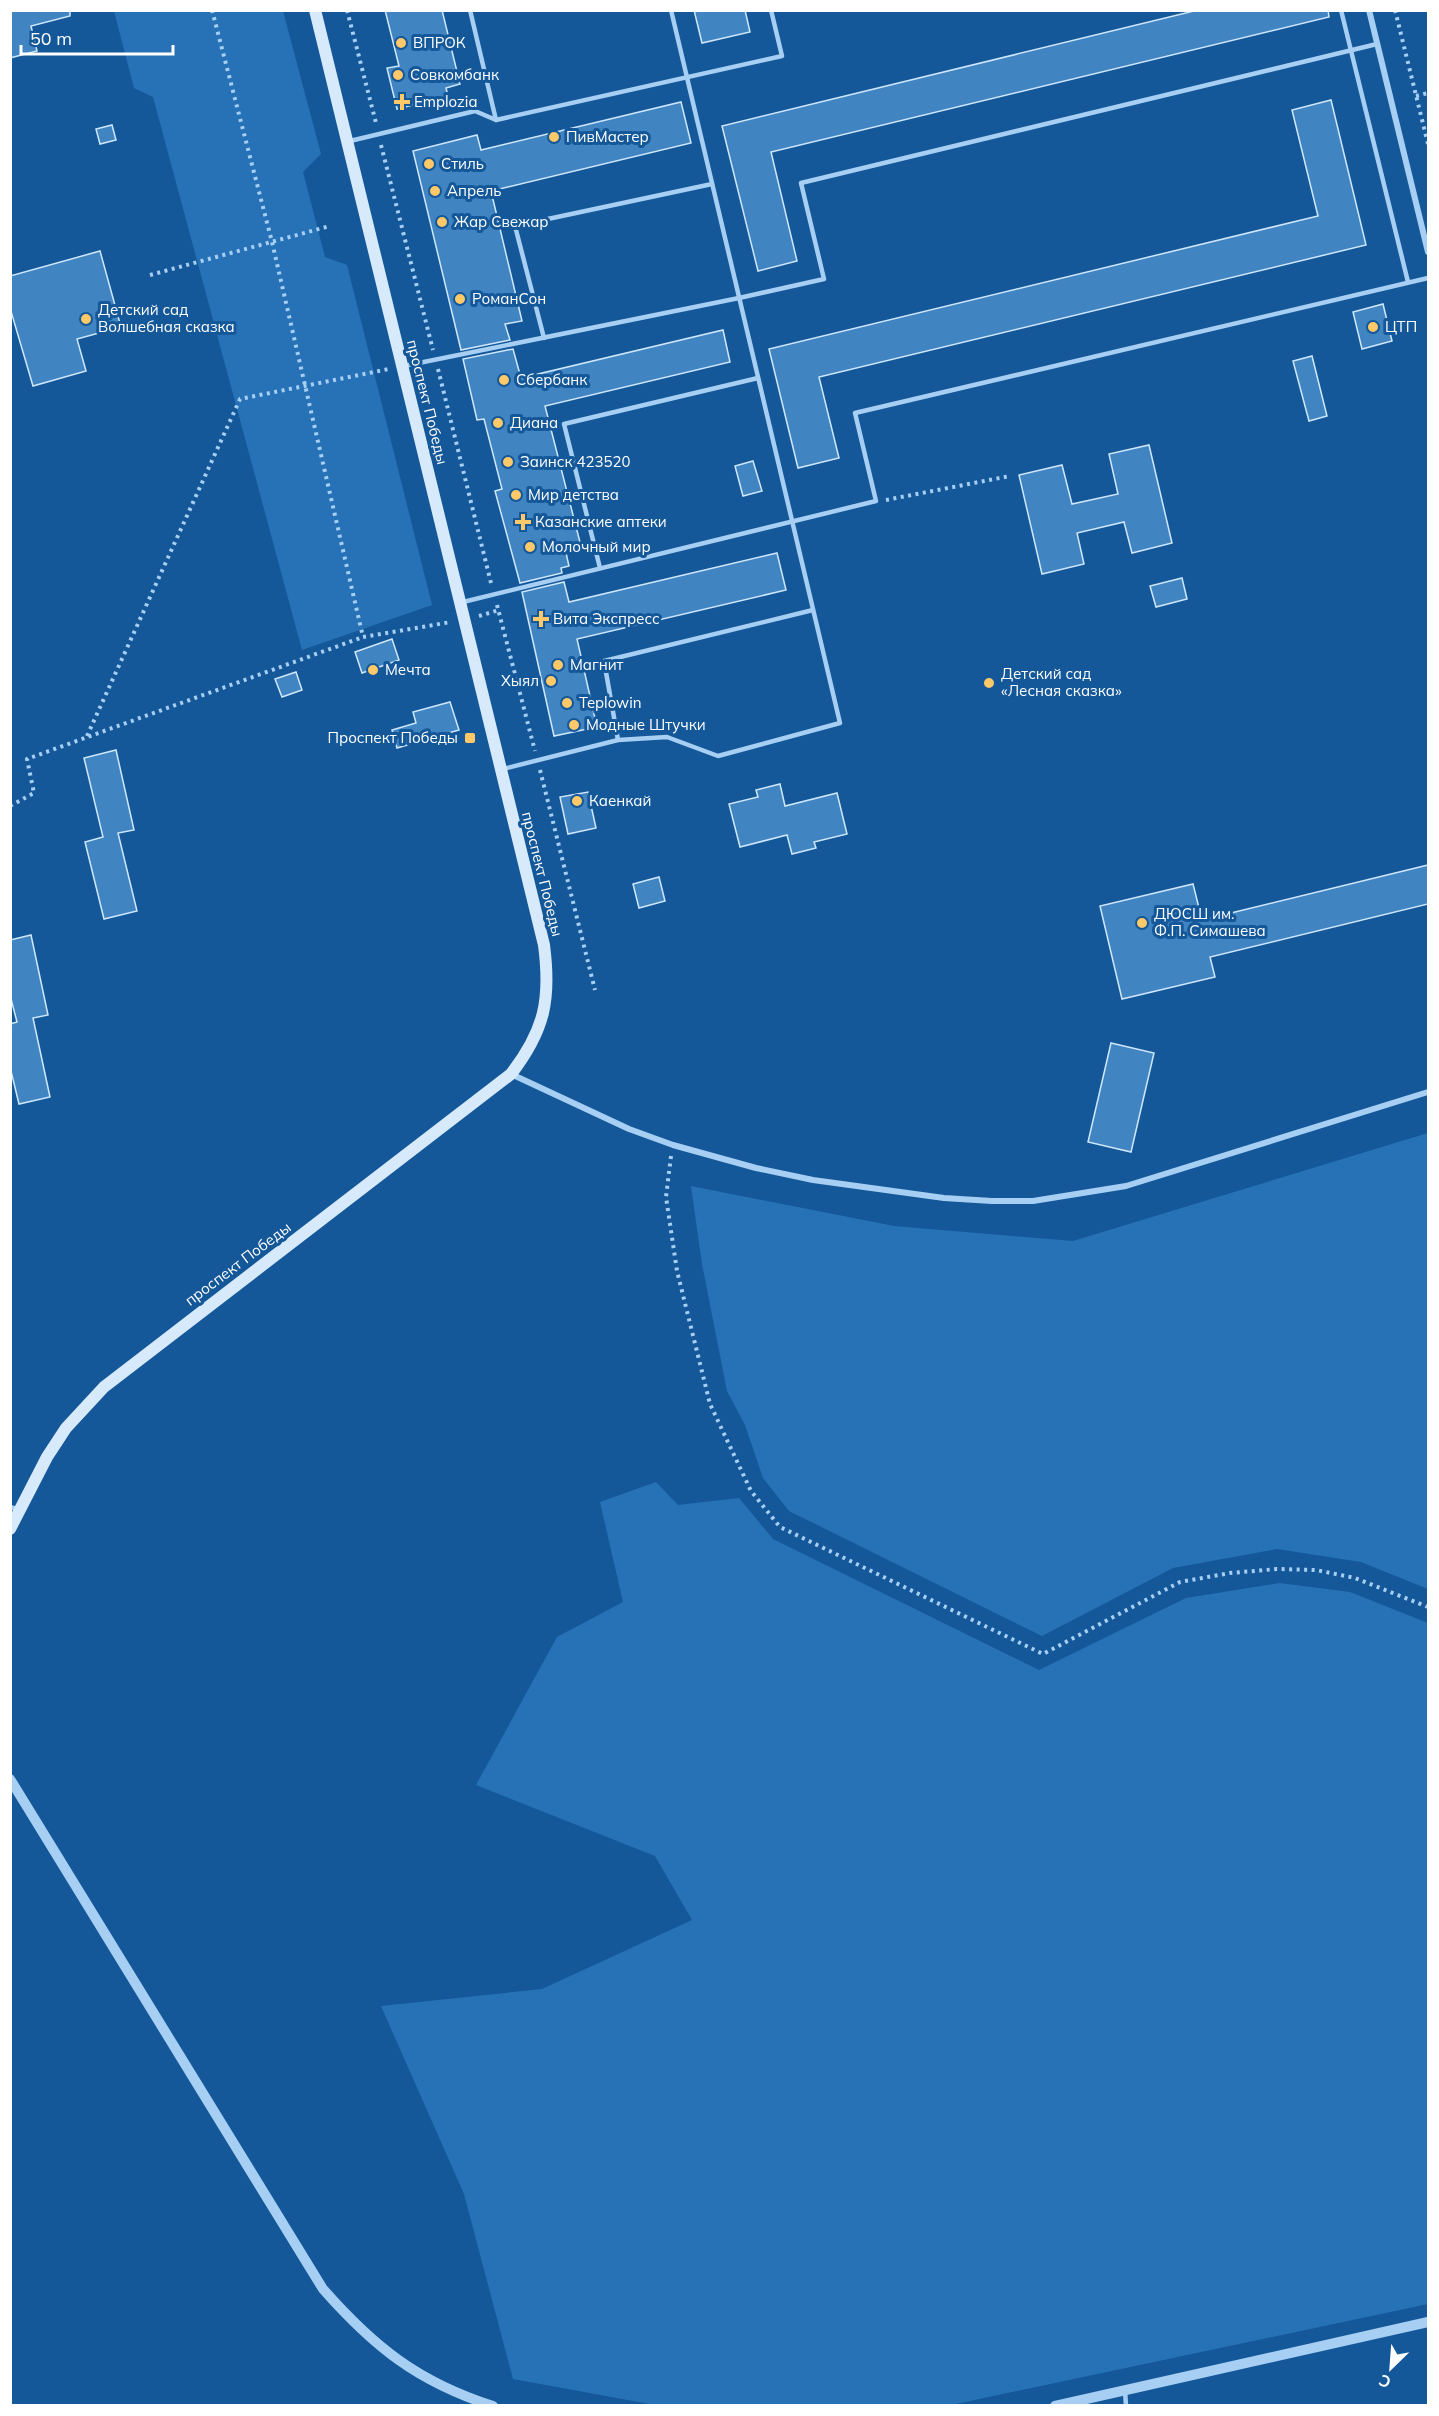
<svg xmlns="http://www.w3.org/2000/svg" width="1439" height="2416" viewBox="0 0 1439 2416" font-family="Mulish,sans-serif">
<rect width="100%" height="100%" fill="#145899"/>
<g fill="#2772b7">
<polygon points="114,11 283,11 321,154 303,172 325,257 347,265 432,605 302,650 153,97 134,88"/>
<polygon points="1428,1133 1428,1589 1361,1562 1277,1549 1173,1568 1042,1636 789,1511 763,1478 745,1425 727,1391 702,1264 691,1186 894,1226 1073,1241"/>
<polygon points="656,1482 678,1505 739,1498 773,1539 1039,1670 1186,1598 1280,1583 1350,1592 1428,1623 1428,2304 951,2405 655,2405 513,2379 464,2194 381,2006 542,1989 692,1920 655,1856 476,1785 557,1637 623,1602 600,1502"/>
</g>
<g fill="#4184c2" stroke="#cfe7fd" stroke-width="1.5">
<polygon points="10,10 70,10 70,16 31,26 37,51 10,58"/>
<polygon points="385,10 442,10 460,84 446,88 448,96 397,109 387,68 399,66"/>
<polygon points="694,10 745,10 750,32 702,43"/>
<polygon points="1198,10 1328,10 1329,17 771,152 797,261 758,271 722,126"/>
<polygon points="1331,100 1366,245 819,377 839,458 798,468 769,349 1318,216 1292,110"/>
<polygon points="681,102 691,143 491,191 522,321 505,324 510,340 461,350 413,151 477,135 481,150"/>
<polygon points="112,125 116,140 100,144 96,129"/>
<polygon points="100,251 121,327 77,339 86,371 33,386 10,308 10,276"/>
<polygon points="1383,304 1392,341 1362,349 1353,312"/>
<polygon points="723,330 730,362 545,406 582,550 566,553 569,566 561,568 562,573 520,583 495,491 502,489 484,419 477,420 463,359 513,349 521,378"/>
<polygon points="1312,356 1327,416 1309,421 1293,361"/>
<polygon points="1149,445 1172,543 1132,553 1124,522 1077,533 1084,564 1042,574 1019,475 1062,465 1072,504 1118,494 1109,454"/>
<polygon points="753,461 762,491 743,496 735,466"/>
<polygon points="777,553 786,590 577,639 597,727 554,736 522,592 564,582 569,602"/>
<polygon points="1182,578 1187,599 1156,607 1150,586"/>
<polygon points="392,639 399,660 362,673 355,652"/>
<polygon points="296,672 302,690 282,697 275,679"/>
<polygon points="450,702 459,730 397,748 392,730 416,723 413,712"/>
<polygon points="116,750 134,830 118,833 137,911 104,919 85,842 103,837 84,758"/>
<polygon points="780,784 785,806 837,793 847,834 814,842 816,848 792,854 787,835 740,847 729,804 758,797 756,790"/>
<polygon points="588,792 596,828 568,834 560,797"/>
<polygon points="1428,865 1428,904 1210,957 1215,977 1122,999 1100,906 1193,884 1202,920"/>
<polygon points="659,877 665,901 639,908 633,884"/>
<polygon points="31,935 48,1015 33,1018 50,1097 19,1104 10,1067 10,1024 17,1022 10,995 10,940"/>
<polygon points="1111,1043 1154,1053 1131,1152 1088,1142"/>
</g>
<g fill="none" stroke-linecap="round" stroke-linejoin="round">
<g stroke="#a7cff3" stroke-width="4" stroke-dasharray="3 4.5" stroke-linecap="butt">
<polyline points="212,10 272,242 363,637 451,622"/>
<polyline points="347,10 376,123"/>
<polyline points="1395,10 1428,144"/>
<polyline points="1416,96 1428,93"/>
<polyline points="381,145 433,350"/>
<polyline points="150,275 330,226"/>
<polyline points="438,369 491,583"/>
<polyline points="886,500 1010,476"/>
<polyline points="497,605 535,751"/>
<polyline points="479,616 499,610"/>
<polyline points="87,736 240,399 389,369"/>
<polyline points="540,770 595,990"/>
<polyline points="10,806 34,793 27,759 363,637"/>
<polyline points="671,1156 666,1197 677,1271 710,1404 751,1491 780,1527 1043,1654 1180,1582 1230,1573 1277,1569 1316,1570 1355,1578 1428,1607"/>
</g>
<g stroke="#a7cff3" stroke-width="4.5">
<polyline points="470,10 496,120"/>
<polyline points="1341,10 1408,282"/>
<polyline points="350,141 475,111 496,120 782,56 771,10"/>
<polyline points="544,338 515,226 712,184"/>
<polyline points="404,366 739,298 824,279 801,183 1377,44"/>
<polyline points="600,568 564,424 758,378"/>
<polyline points="463,602 876,501 855,413 1428,278"/>
<polyline points="618,740 604,661 813,610"/>
<polyline points="503,769 618,740 667,737 718,756 840,723 671,10"/>
<polyline points="10,1507 20,1510"/>
<polyline points="1125,2390 1126,2406"/>
</g>
<g stroke="#a7cff3" stroke-width="6">
<polyline points="1369,10 1428,252"/>
<polyline points="511,1074 629,1129 673,1145 756,1168 813,1180 944,1198 992,1201 1033,1201 1126,1186 1428,1092"/>
</g>
<g stroke="#a7cff3" stroke-width="10">
<path d="M 10,1779 L 323,2289 C 374,2347 418,2382 493,2406"/>
<polyline points="1055,2406 1428,2322"/>
</g>
<path stroke="#d6eafc" stroke-width="12" d="M 10,1529 L 47,1457 L 66,1428 L 104,1387 L 511,1074 C 545,1030 551,999 544,945 L 315,10"/>
</g>
<g fill="#ffc969" stroke="#145899" stroke-width="2">
<circle cx="401" cy="43" r="6"/>
<circle cx="398" cy="75" r="6"/>
<path d="M399 93h6v6h6v6h-6v6h-6v-6h-6v-6h6z"/>
<circle cx="554" cy="137" r="6"/>
<circle cx="429" cy="164" r="6"/>
<circle cx="435" cy="191" r="6"/>
<circle cx="442" cy="222" r="6"/>
<circle cx="460" cy="299" r="6"/>
<circle cx="86" cy="319" r="6"/>
<circle cx="1373" cy="327" r="6"/>
<circle cx="504" cy="380" r="6"/>
<circle cx="498" cy="423" r="6"/>
<circle cx="508" cy="462" r="6"/>
<circle cx="516" cy="495" r="6"/>
<path d="M520 513h6v6h6v6h-6v6h-6v-6h-6v-6h6z"/>
<circle cx="530" cy="547" r="6"/>
<path d="M538 610h6v6h6v6h-6v6h-6v-6h-6v-6h6z"/>
<circle cx="558" cy="665" r="6"/>
<circle cx="373" cy="670" r="6"/>
<circle cx="551" cy="681" r="6"/>
<circle cx="989" cy="683" r="6"/>
<circle cx="567" cy="703" r="6"/>
<circle cx="574" cy="725" r="6"/>
<rect x="464" y="732" width="12" height="12" rx="3"/>
<circle cx="577" cy="801" r="6"/>
<circle cx="1142" cy="923" r="6"/>
</g>
<g text-anchor="middle" stroke-width="6" stroke-linejoin="round" paint-order="stroke">
<g font-size="15" fill="#fff" stroke="#145899" text-anchor="start">
<text x="413" y="48">ВПРОК</text>
<text x="410" y="80">Совкомбанк</text>
<text x="414" y="107">Emplozia</text>
<text x="566" y="142">ПивМастер</text>
<text x="441" y="169">Стиль</text>
<text x="447" y="196">Апрель</text>
<text x="454" y="227">Жар Свежар</text>
<text x="472" y="304">РоманСон</text>
<text x="98" y="315">Детский сад<tspan x="98" dy="17">Волшебная сказка</tspan></text>
<text x="1385" y="332">ЦТП</text>
<text x="516" y="385">Сбербанк</text>
<text x="510" y="428">Диана</text>
<text x="520" y="467">Заинск 423520</text>
<text x="528" y="500">Мир детства</text>
<text x="535" y="527">Казанские аптеки</text>
<text x="542" y="552">Молочный мир</text>
<text x="553" y="624">Вита Экспресс</text>
<text x="570" y="670">Магнит</text>
<text x="385" y="675">Мечта</text>
<text x="1001" y="679">Детский сад<tspan x="1001" dy="17">«Лесная сказка»</tspan></text>
<text x="539" y="686" text-anchor="end">Хыял</text>
<text x="579" y="708">Teplowin</text>
<text x="586" y="730">Модные Штучки</text>
<text x="458" y="743" text-anchor="end">Проспект Победы</text>
<text x="589" y="806">Каенкай</text>
<text x="1154" y="919">ДЮСШ им.<tspan x="1154" dy="17">Ф.П. Симашева</tspan></text>
</g>
<g font-size="15" fill="#fff" stroke="#145899">
<text transform="translate(427 402) rotate(76)" y="5">проспект Победы</text>
<text transform="translate(542 874) rotate(76)" y="5">проспект Победы</text>
<text transform="translate(238 1264) rotate(-37)" y="5">проспект Победы</text>
</g>
</g>
<rect width="1439" height="2416" fill="none" stroke="#ffffff" stroke-width="24"/>
<g transform="translate(1391 2368) rotate(205)" stroke="#145899" stroke-width="4.5" paint-order="stroke">
<path d="M0-4.5L10 22L0 15L-10 22Z" fill="#ffffff"/>
<text y="-9" font-size="16" font-weight="bold" text-anchor="middle" fill="#ffffff">С</text>
</g>
<path d="M21 45v9h152v-9" fill="none" stroke="#ffffff" stroke-width="3"/>
<text x="30" y="45" font-size="18" fill="#ffffff" stroke="#145899" stroke-width="4.5" paint-order="stroke">50 m</text>
</svg>
